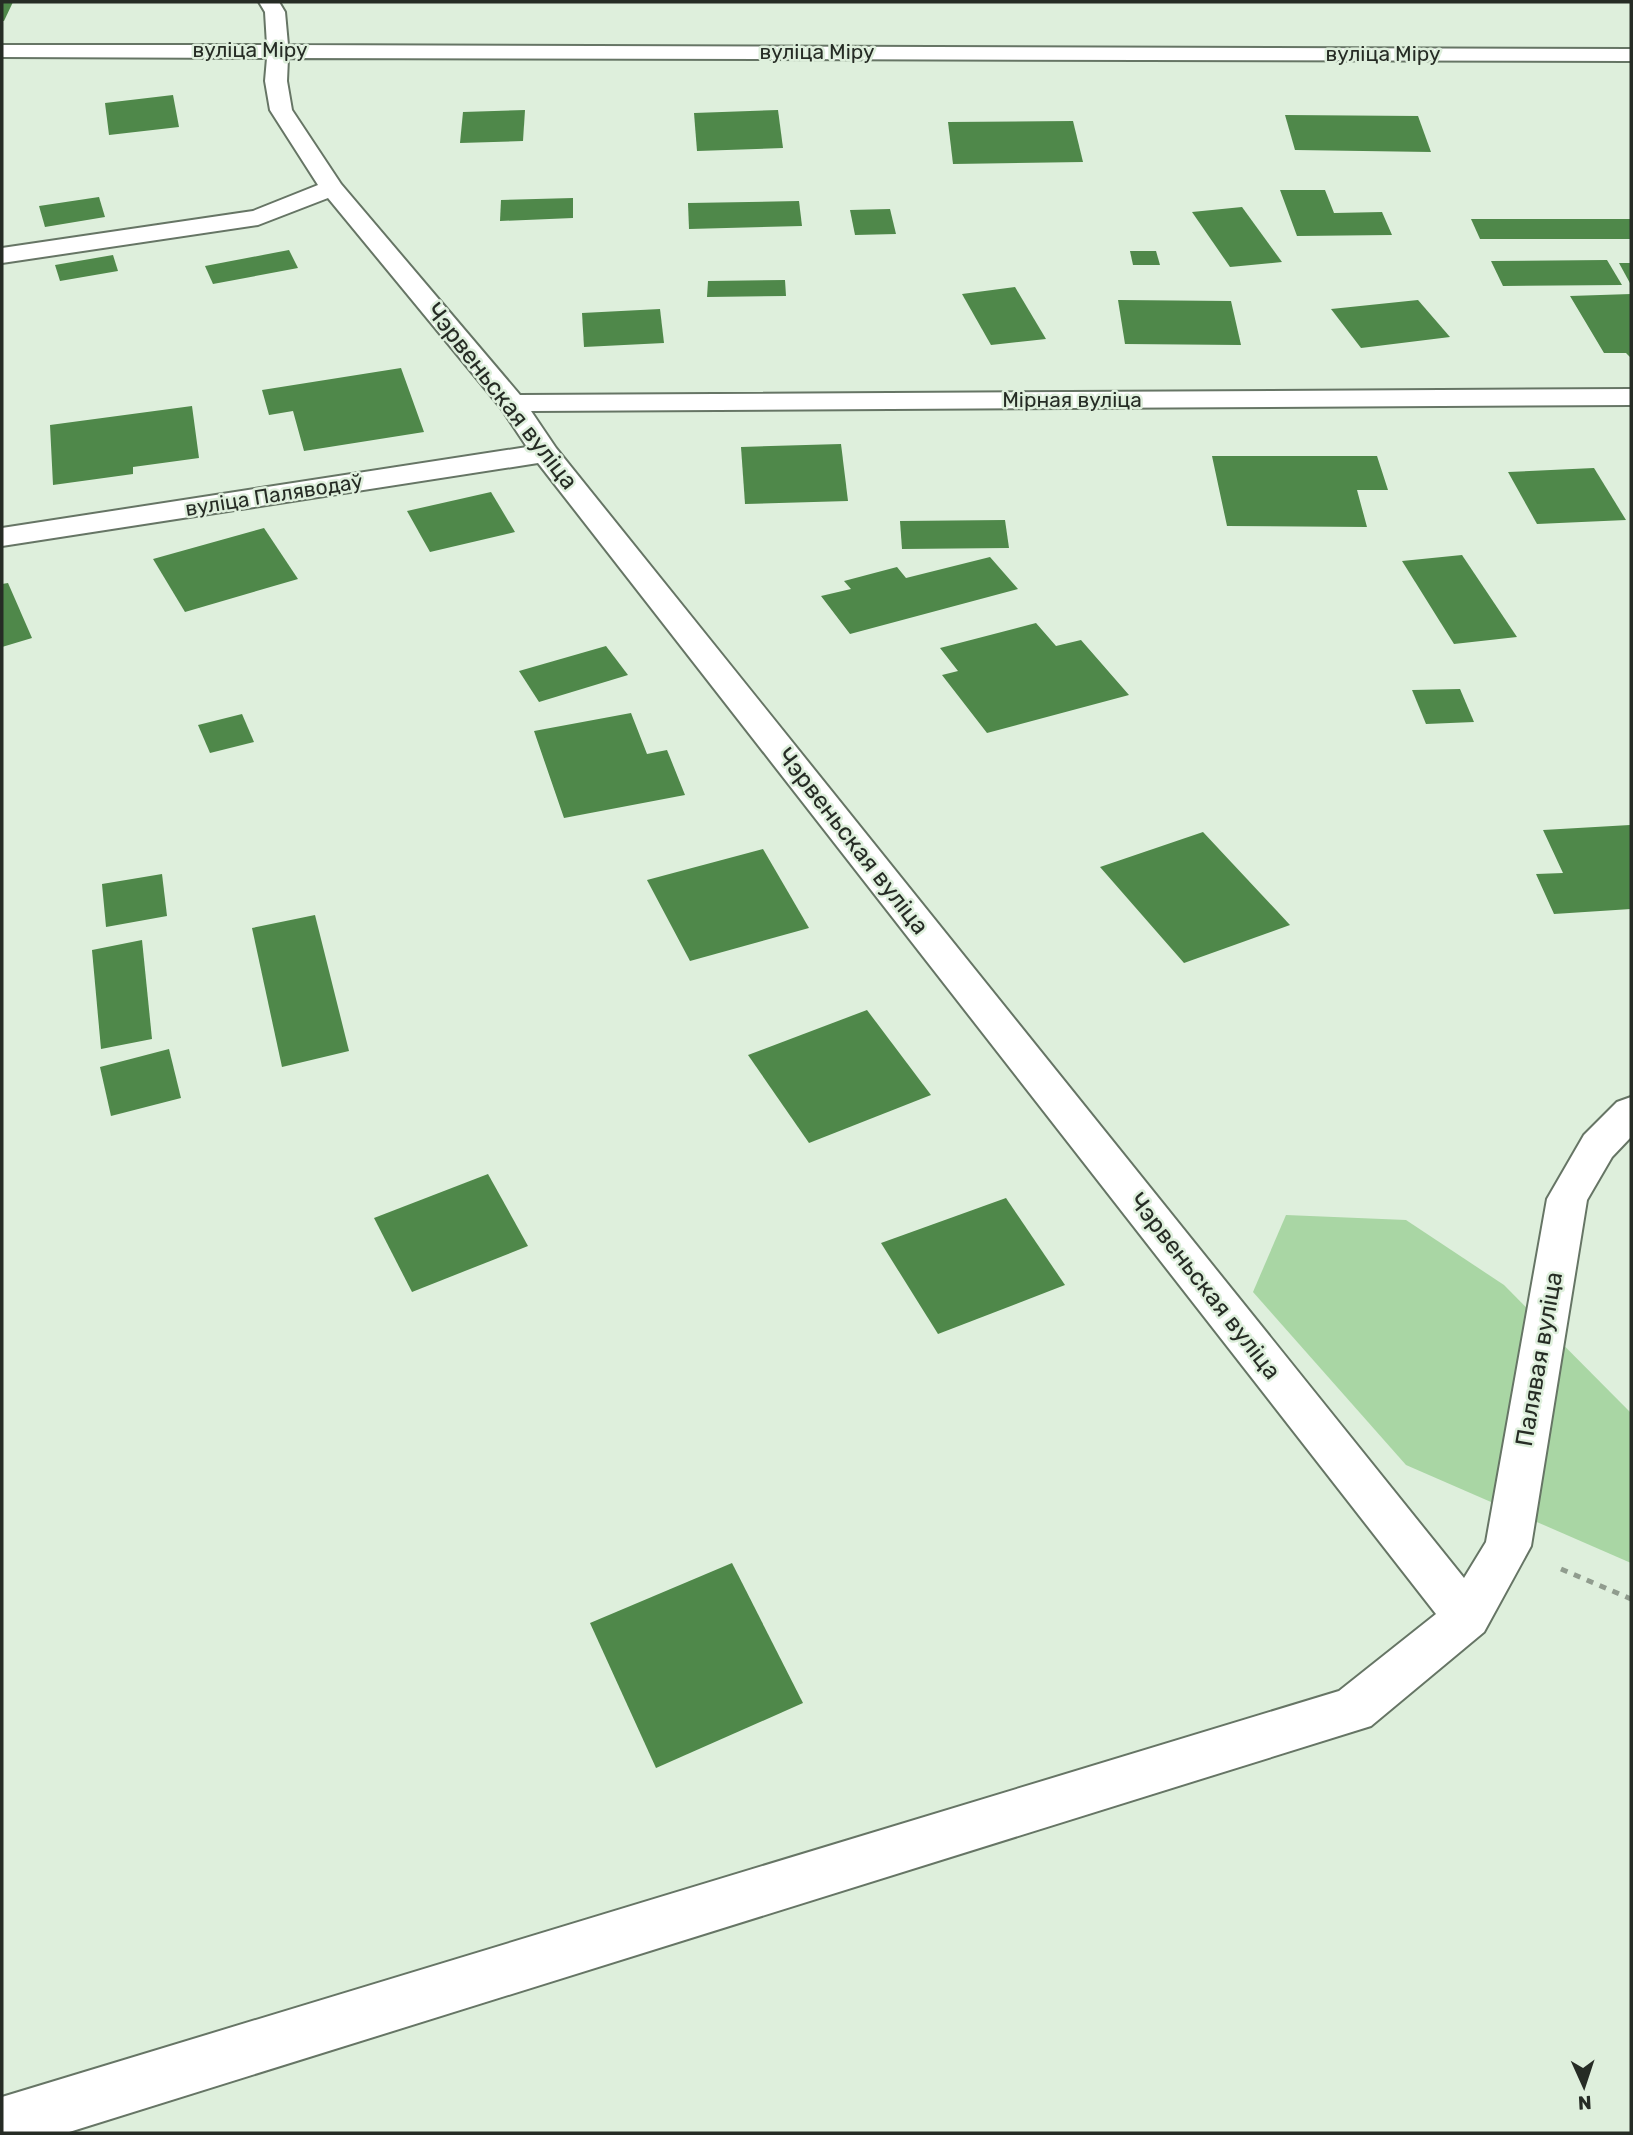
<svg xmlns="http://www.w3.org/2000/svg" width="1633" height="2135" viewBox="0 0 1633 2135" font-family="Rubik,sans-serif">
<rect width="100%" height="100%" fill="#deefdc"/>
<polygon fill="#a9d6a4" points="1286,1215 1406,1220 1504,1285 1631,1413 1631,1563 1406,1465 1253,1292"/>
<g fill="#4f884a">
<polygon points="2,2 13,2 4,21 2,21"/>
<polygon points="173,95 179,127 109,135 105,103"/>
<polygon points="525,110 523,141 460,143 463,112"/>
<polygon points="778,110 783,148 697,151 694,113"/>
<polygon points="1285,115 1418,116 1431,152 1295,150"/>
<polygon points="1073,121 1083,162 953,164 948,122"/>
<polygon points="1280,190 1325,190 1334,213 1382,212 1392,235 1297,236"/>
<polygon points="99,197 105,217 45,227 39,206"/>
<polygon points="573,198 573,218 500,221 501,200"/>
<polygon points="799,201 802,226 689,229 688,203"/>
<polygon points="1242,207 1282,262 1230,267 1192,212"/>
<polygon points="890,209 896,234 855,235 850,210"/>
<polygon points="1471,219 1631,219 1631,239 1480,239"/>
<polygon points="289,250 298,268 213,284 205,266"/>
<polygon points="1130,251 1156,251 1160,265 1133,265"/>
<polygon points="113,255 118,271 60,281 55,265"/>
<polygon points="1607,260 1622,285 1503,286 1491,261"/>
<polygon points="1619,263 1631,263 1631,285"/>
<polygon points="785,280 786,296 707,297 708,281"/>
<polygon points="1015,287 1046,339 991,345 962,294"/>
<polygon points="1631,294 1631,358 1626,353 1604,353 1570,296"/>
<polygon points="1118,300 1231,301 1241,345 1125,344"/>
<polygon points="1418,300 1450,337 1361,348 1331,309"/>
<polygon points="660,309 664,343 584,347 582,313"/>
<polygon points="401,368 424,432 304,451 293,411 269,415 262,390"/>
<polygon points="192,406 199,458 133,467 133,474 53,485 50,425"/>
<polygon points="841,444 848,501 745,504 741,447"/>
<polygon points="1212,456 1377,456 1388,490 1357,490 1367,527 1227,526"/>
<polygon points="1594,468 1626,520 1537,524 1508,472"/>
<polygon points="491,492 515,532 430,552 407,511"/>
<polygon points="1005,520 1009,548 902,549 900,521"/>
<polygon points="264,528 298,579 185,612 153,559"/>
<polygon points="1462,555 1517,637 1454,644 1402,561"/>
<polygon points="990,557 1018,589 850,634 821,596 851,589 844,581 897,567 906,578"/>
<polygon points="8,583 32,638 2,647 2,584"/>
<polygon points="1036,623 1056,646 1081,640 1129,695 987,733 942,675 958,671 940,648"/>
<polygon points="606,646 628,675 539,702 519,671"/>
<polygon points="1460,689 1474,722 1426,724 1412,690"/>
<polygon points="631,713 647,754 667,750 685,795 564,818 534,731"/>
<polygon points="242,714 254,742 210,753 198,725"/>
<polygon points="1630,825 1631,909 1554,914 1536,874 1563,873 1543,830"/>
<polygon points="1203,832 1290,925 1184,963 1100,867"/>
<polygon points="763,849 809,928 690,961 647,880"/>
<polygon points="162,874 167,916 106,927 102,884"/>
<polygon points="315,915 349,1051 282,1067 252,928"/>
<polygon points="142,940 152,1039 101,1049 92,950"/>
<polygon points="867,1010 931,1095 809,1143 748,1055"/>
<polygon points="169,1049 181,1098 111,1116 100,1067"/>
<polygon points="488,1174 528,1246 412,1292 374,1218"/>
<polygon points="1006,1198 1065,1285 938,1334 881,1243"/>
<polygon points="732,1563 803,1703 656,1768 590,1623"/>
</g>
<g fill="none" stroke-linecap="round" stroke-linejoin="round">
<g stroke="#667565" stroke-width="4">
<polygon id="minor" points="259,2 279,2 285,12 288,45 1631,49 1631,61 288,58 287,81 292,110 341,184 520,395 1631,389 1631,405 531,411 556,448 1464,1578 1486,1542 1547,1199 1584,1135 1617,1102 1631,1097 1631,1137 1612,1157 1587,1200 1531,1546 1484,1632 1371,1726 66,2133 2,2133 2,2097 1339,1691 1436,1614 538,463 2,546 2,528 527,447 501,408 328,198 258,225 2,263 2,248 253,211 318,185 270,110 265,81 267,58 2,57 2,45 267,45 265,12"/>
</g>
<polyline stroke="#909c8e" stroke-width="5" stroke-dasharray="7 7" stroke-linecap="butt" points="1561,1569 1631,1599"/>
<use href="#minor" fill="#fff" fill-rule="evenodd"/>
</g>
<g text-anchor="middle" stroke-width="5" stroke-linejoin="round" paint-order="stroke">
<g font-size="21" fill="#262c25" stroke="#deefdc">
<text x="250" y="57">вуліца Міру</text>
<text x="817" y="59">вуліца Міру</text>
<text x="1383" y="61">вуліца Міру</text>
<text x="1072" y="407">Мірная вуліца</text>
<text transform="translate(274 495) rotate(-9)" y="7">вуліца Паляводаў</text>
</g>
<g font-size="24" fill="#262c25" stroke="#deefdc">
<text transform="translate(502 396) rotate(52)" y="8">Чэрвеньская вуліца</text>
<text transform="translate(853 841) rotate(52)" y="8">Чэрвеньская вуліца</text>
<text transform="translate(1205 1286) rotate(52)" y="8">Чэрвеньская вуліца</text>
<text transform="translate(1539 1359) rotate(-80)" y="8">Палявая вуліца</text>
</g>
</g>
<rect width="1633" height="2135" fill="none" stroke="#262c25" stroke-width="7"/>
<g transform="translate(1584 2086) rotate(177)" stroke="#deefdc" stroke-width="5" paint-order="stroke">
<path d="M0-5L12 26L0 18L-12 26Z" fill="#262c25"/>
<text y="-10" font-size="19" font-weight="bold" text-anchor="middle" fill="#262c25">N</text>
</g>
</svg>
